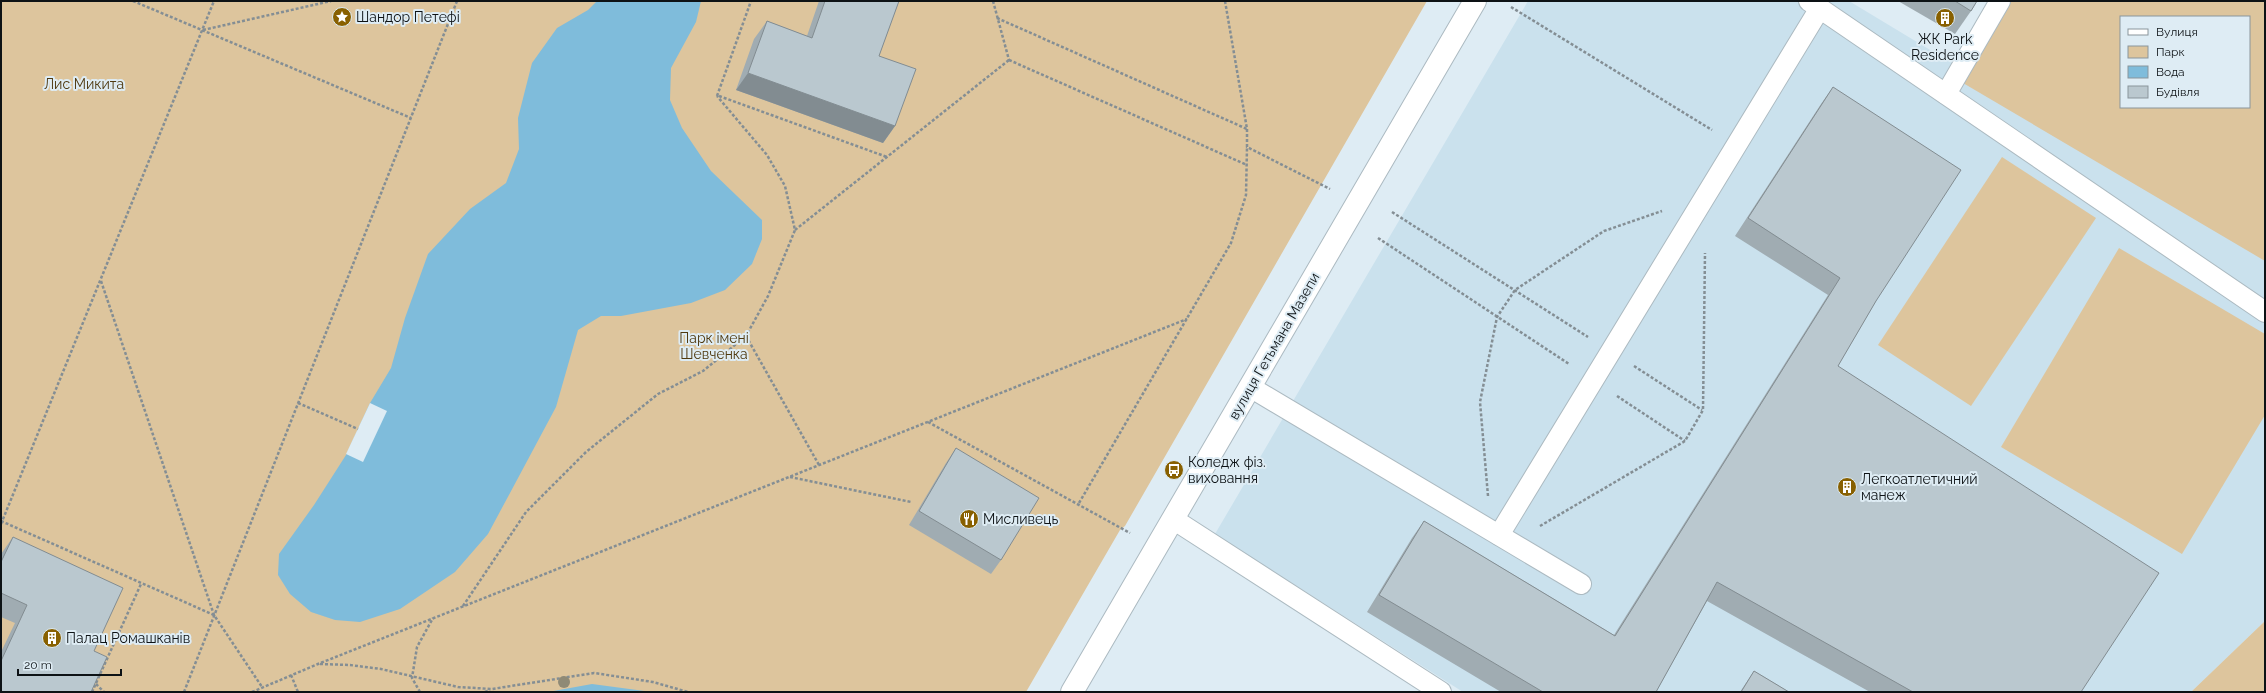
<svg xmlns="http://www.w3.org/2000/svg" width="2266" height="693" viewBox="0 0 2266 693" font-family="Raleway,sans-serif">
<rect width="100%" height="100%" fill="#deecf4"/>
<path fill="#cae1ed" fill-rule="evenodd" d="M 1528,1 L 1849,1 L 1965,71 L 2006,1 L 2265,1 L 2265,621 L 2191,692 L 1463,692 L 1215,534 ZM 2121,17 L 2249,17 L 2249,107 L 2121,107 Z"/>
<g fill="#ddc59d" fill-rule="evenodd">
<polygon points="1,1 1427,1 1125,526 1120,530 1026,692 1,692"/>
<path d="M 2011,1 L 2265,1 L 2265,261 L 1963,83 ZM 2121,17 L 2249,17 L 2249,107 L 2121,107 Z"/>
<polygon points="2002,157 2096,218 1971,406 1878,345"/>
<polygon points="2119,248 2265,334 2265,415 2182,554 2001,447"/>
<polygon points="2265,621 2265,692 2191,692"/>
</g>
<g fill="#7fbcdb">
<polygon points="597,1 701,1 696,22 671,68 670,100 682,128 711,171 762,220 762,239 752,264 725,290 691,303 621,316 601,316 578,330 556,407 488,534 455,572 400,609 360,622 335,620 311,612 290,594 278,575 279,554 314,505 346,455 370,403 391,368 405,318 428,254 470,209 506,183 519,149 518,118 532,63 557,28 588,10"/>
<polygon points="592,684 652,692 548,692"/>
</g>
<polygon fill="#deecf4" points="370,403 387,411 363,462 346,454"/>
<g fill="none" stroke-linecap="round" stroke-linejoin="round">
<g stroke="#acbac1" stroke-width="22">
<g id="service">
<polyline points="1809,1 2265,312"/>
<polyline points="1946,94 2000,1"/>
<polyline points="1250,387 1581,584"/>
<polyline points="1173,519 1441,692"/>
<polyline points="1499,535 1820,8"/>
</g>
</g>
<g stroke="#acbac1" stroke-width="24">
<polyline id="secondary" points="1072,692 1475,1"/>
</g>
<g stroke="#848e94" stroke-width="2.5" stroke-dasharray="3 2" stroke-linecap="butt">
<polyline points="133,1 411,118"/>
<polyline points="993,1 1009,60"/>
<polyline points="1225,1 1247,129 1247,147 1330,189"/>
<polyline points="1511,7 1712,130"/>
<polyline points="997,18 1247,129"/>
<polyline points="203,30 331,1"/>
<polyline points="1009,60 1247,165"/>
<polyline points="717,96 751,1"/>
<polyline points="719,96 887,157"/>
<polyline points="1392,212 1588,337"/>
<polyline points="795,230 1009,60"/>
<polyline points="1378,238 1569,364"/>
<polyline points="101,281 214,615 262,687"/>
<polyline points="746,336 819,465"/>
<polyline points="1634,366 1702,410"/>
<polyline points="1617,396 1685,441"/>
<polyline points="298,403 358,429"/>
<polyline points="928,422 1130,533"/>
<polyline points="790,477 911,502"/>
<polyline points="1488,496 1480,402 1497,317 1515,290 1604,231 1662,211"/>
<polyline points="1079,503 1231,243 1246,195 1247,147"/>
<polyline points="1,521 214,615"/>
<polyline points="1,524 214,1"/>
<polyline points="1540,526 1685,441 1703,410 1705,253"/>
<polyline points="463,606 526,512 586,452 658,394 703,371 746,336 768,296 795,230 785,186 767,155 717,96"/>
<polyline points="320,664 350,665 381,669 458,687 492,689 594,673 653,682 688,692"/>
<polyline points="291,675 298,692"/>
<polyline points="96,684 104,692"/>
<polyline points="92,692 141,584"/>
<polyline points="184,692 457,1"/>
<polyline points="252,692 318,664 1187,319"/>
<polyline points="420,692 412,678 417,647 433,618"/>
<polyline points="485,692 490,690"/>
</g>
<use href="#service" stroke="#fff" stroke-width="20"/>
<use href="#secondary" stroke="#fff" stroke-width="22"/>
</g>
<circle fill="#8f8a76" cx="564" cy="682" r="6"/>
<g fill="#a0acb2">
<polygon points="819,1 899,1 879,56 895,126 883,143 736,90 754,39 767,21 807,36"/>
<polygon points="1898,1 1977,1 1971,11 1955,34"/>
<polygon points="1833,87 1876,301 1838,366 2081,692 1870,692 1707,601 1656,692 1501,692 1367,612 1412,538 1424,521 1614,635 1828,295 1735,236 1821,104"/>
<polygon points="956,448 1001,560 991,574 909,525 946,463"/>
<polygon points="13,537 94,651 91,692 1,692 1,652 15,623 1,617 1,554"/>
<polygon points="1754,671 1789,692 1740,692"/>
</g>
<polygon fill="#828c91" points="748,73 895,126 883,143 736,90"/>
<g fill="#bac8cf" stroke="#828c91">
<polygon points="825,1 899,1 879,56 916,69 895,126 748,73 767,21 812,38"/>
<polygon points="1955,1 1977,1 1971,11"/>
<polygon points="1833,87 1961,170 1876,301 1838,366 2159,573 2081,692 1913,692 1717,582 1656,692 1543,692 1379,595 1424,521 1615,636 1840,278 1748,218"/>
<polygon points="956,448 1039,498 1001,560 919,511"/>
<polygon points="13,537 123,588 94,651 107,657 91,692 1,692 1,661 27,605 1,593 1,562"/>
<polygon points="1754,671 1789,692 1741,692"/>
</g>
<defs>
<g id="sight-disc" transform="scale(1)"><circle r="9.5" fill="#886000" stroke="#deecf4"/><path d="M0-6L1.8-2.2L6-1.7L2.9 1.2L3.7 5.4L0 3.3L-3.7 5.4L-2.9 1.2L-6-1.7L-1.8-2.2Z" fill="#fff"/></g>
<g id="building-disc" transform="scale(1)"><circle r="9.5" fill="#886000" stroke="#deecf4"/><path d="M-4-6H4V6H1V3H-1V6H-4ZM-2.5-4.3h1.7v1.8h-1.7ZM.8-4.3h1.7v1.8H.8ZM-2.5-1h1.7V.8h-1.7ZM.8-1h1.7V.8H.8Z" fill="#fff"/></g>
<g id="bus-disc" transform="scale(1)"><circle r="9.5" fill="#886000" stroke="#deecf4"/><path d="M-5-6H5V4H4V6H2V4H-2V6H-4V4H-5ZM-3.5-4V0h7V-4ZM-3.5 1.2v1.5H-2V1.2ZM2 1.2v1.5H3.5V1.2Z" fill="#fff"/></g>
<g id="restaurant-disc" transform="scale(1)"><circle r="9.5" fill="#886000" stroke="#deecf4"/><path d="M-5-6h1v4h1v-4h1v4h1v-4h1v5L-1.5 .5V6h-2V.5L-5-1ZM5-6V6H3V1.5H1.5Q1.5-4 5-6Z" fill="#fff"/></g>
</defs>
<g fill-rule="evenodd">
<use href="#sight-disc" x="342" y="17"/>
<use href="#building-disc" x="1945" y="18"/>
<use href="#bus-disc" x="1174" y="470"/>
<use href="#building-disc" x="1847" y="487"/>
<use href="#restaurant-disc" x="969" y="519"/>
<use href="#building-disc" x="52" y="638"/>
</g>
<g text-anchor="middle" stroke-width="4" stroke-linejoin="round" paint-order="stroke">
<g font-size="14" fill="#0d1215" stroke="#deecf4" text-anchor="start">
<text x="356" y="22">Шандор Петефі</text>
<text x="1945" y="44" text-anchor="middle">ЖК Park<tspan x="1945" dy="16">Residence</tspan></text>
<text x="1188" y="467">Коледж фіз.<tspan x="1188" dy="16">виховання</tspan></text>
<text x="1861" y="484">Легкоатлетичний<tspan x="1861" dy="16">манеж</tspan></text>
<text x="983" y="524">Мисливець</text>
<text x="66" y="643">Палац Ромашканів</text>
</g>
<g font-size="14" fill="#4f390f" stroke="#deecf4">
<text x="84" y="89">Лис Микита</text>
<text x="714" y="343">Парк імені<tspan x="714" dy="16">Шевченка</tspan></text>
</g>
<g font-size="14" fill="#0d1215" stroke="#deecf4">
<text transform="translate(1274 346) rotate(-60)" y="5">вулиця Гетьмана Мазепи</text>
</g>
</g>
<rect width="2266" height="693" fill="none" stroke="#0d1215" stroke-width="4"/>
<rect x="2120" y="16" width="130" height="92" fill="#deecf4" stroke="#8a959b"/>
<rect x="2128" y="29" width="20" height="6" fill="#ffffff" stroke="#8a959b"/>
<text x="2156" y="36" font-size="12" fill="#0d1215">Вулиця</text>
<rect x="2128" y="46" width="20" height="12" fill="#ddc59d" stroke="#8a959b"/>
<text x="2156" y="56" font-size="12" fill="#0d1215">Парк</text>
<rect x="2128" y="66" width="20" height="12" fill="#7fbcdb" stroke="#8a959b"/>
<text x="2156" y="76" font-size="12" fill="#0d1215">Вода</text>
<rect x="2128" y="86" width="20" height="12" fill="#bac8cf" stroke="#8a959b"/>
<text x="2156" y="96" font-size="12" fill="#0d1215">Будівля</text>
<path d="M18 669v6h103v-6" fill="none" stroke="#0d1215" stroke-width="2"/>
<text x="24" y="669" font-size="12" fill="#0d1215" stroke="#deecf4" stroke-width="3" paint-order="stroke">20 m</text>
</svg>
